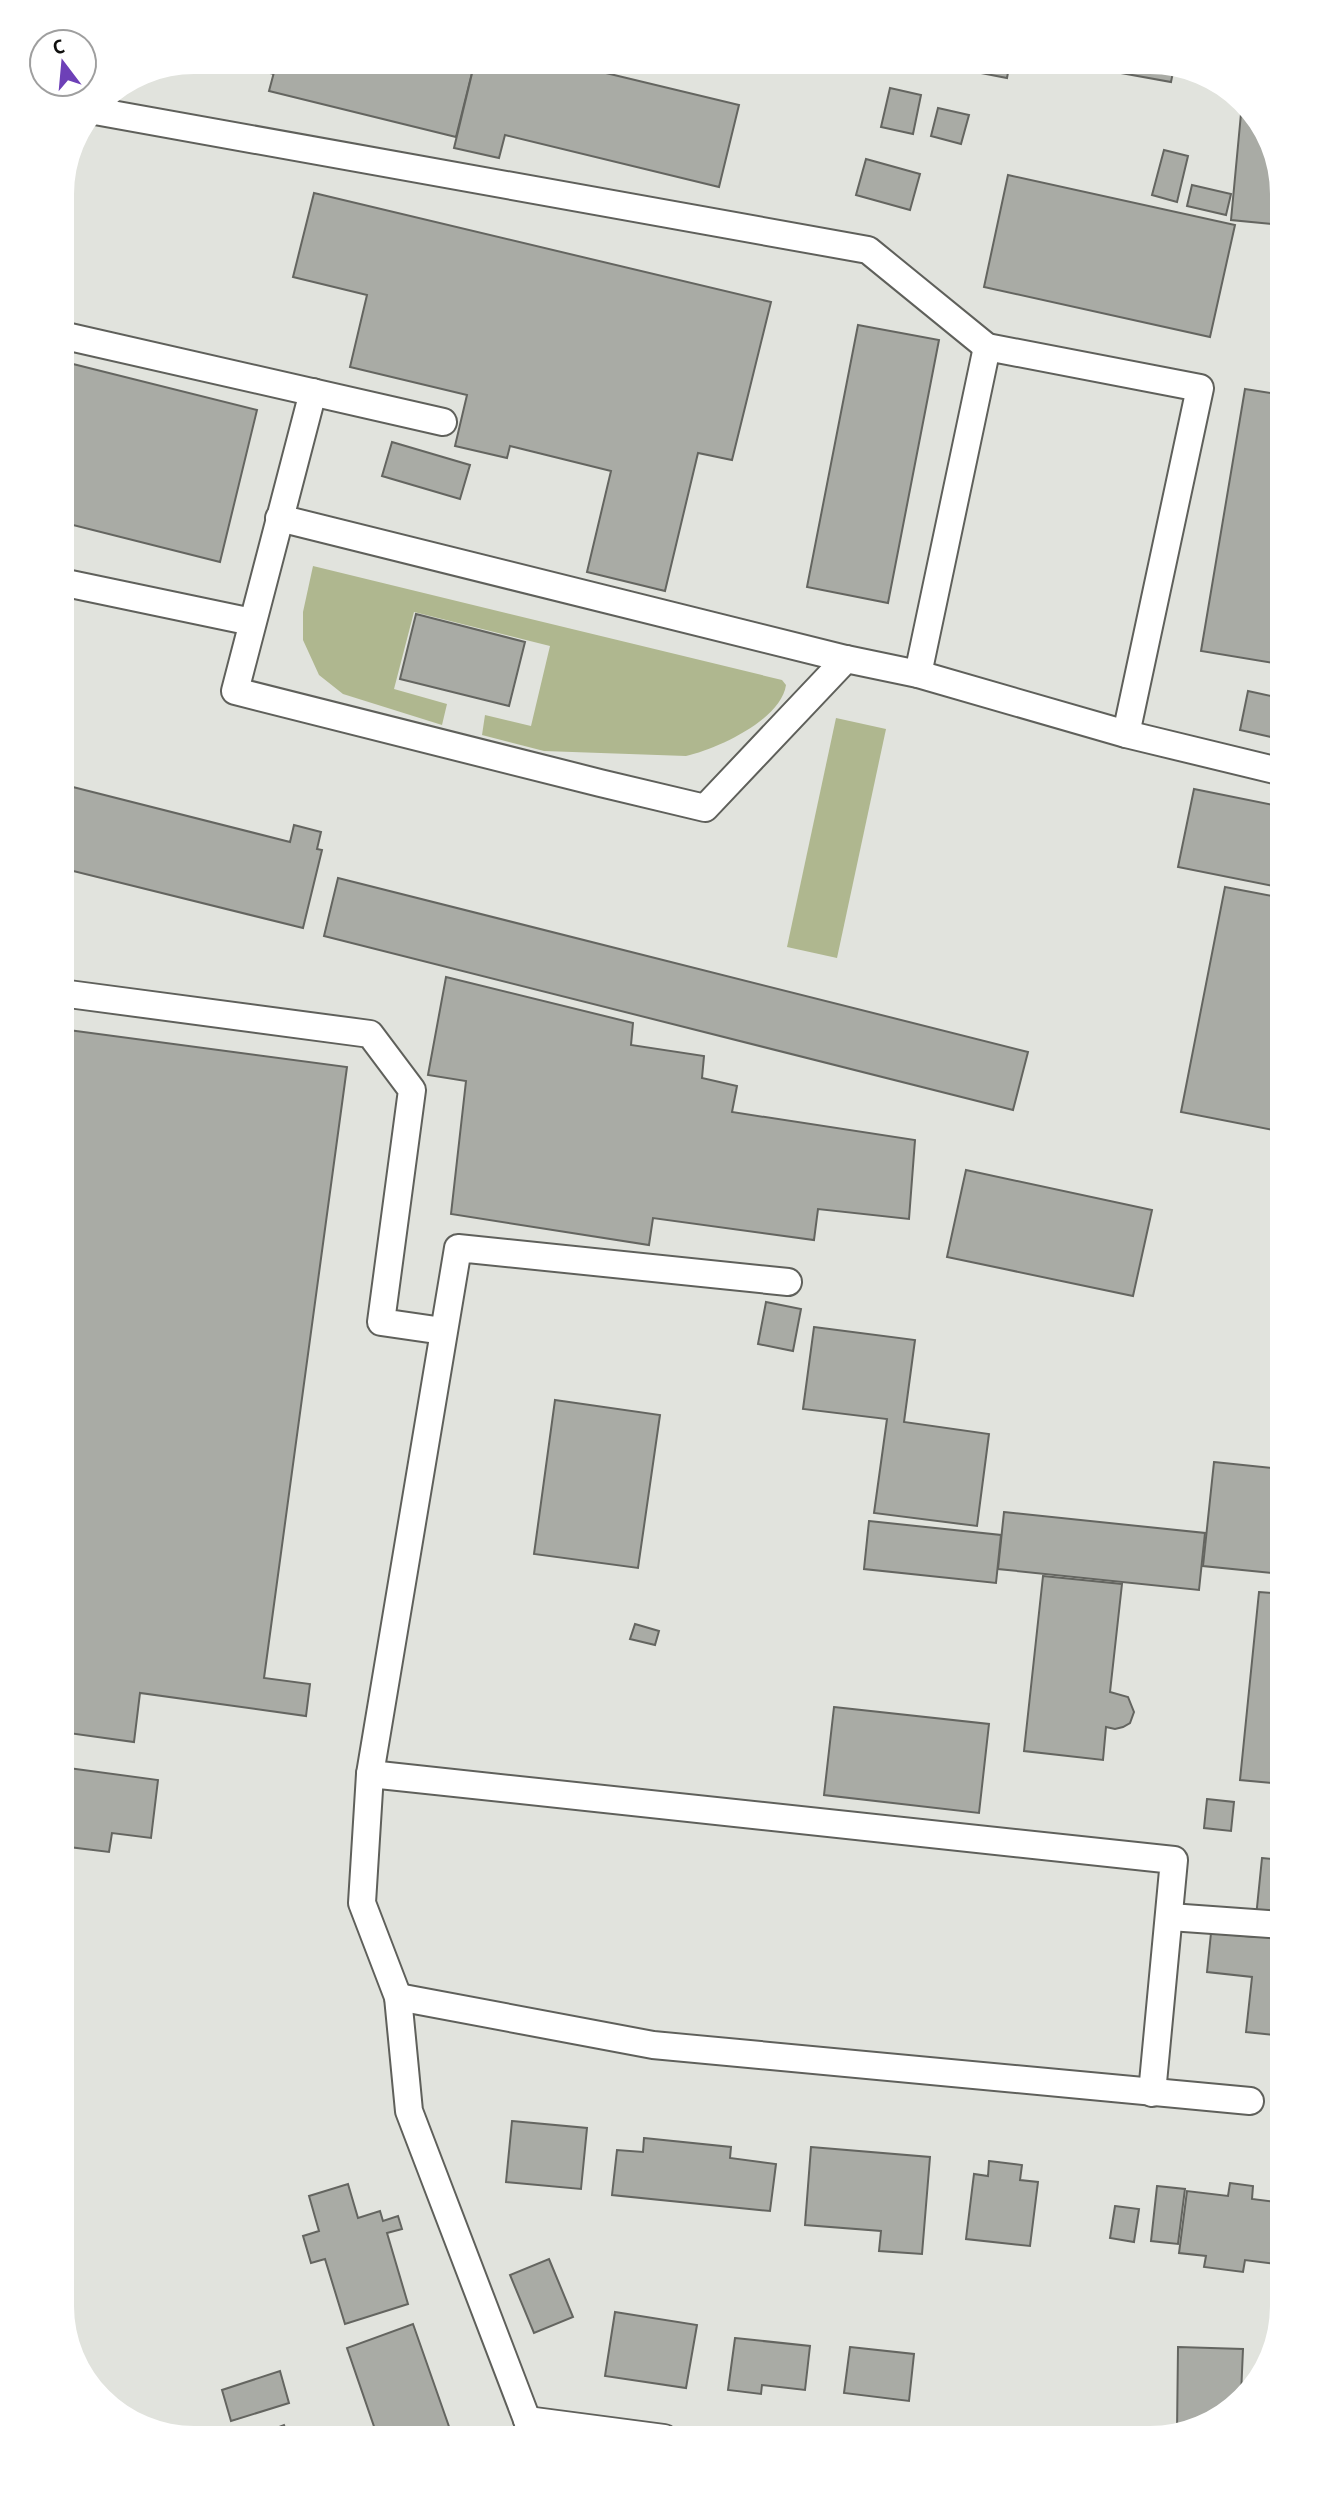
<svg xmlns="http://www.w3.org/2000/svg" width="1344" height="2499" viewBox="0 0 1344 2499" font-family="'PT Sans',sans-serif">
<rect width="100%" height="100%" fill="#e1e3dd"/>
<g fill="#afb78f">
<path d="M 313,566 L 782,680 L 786,685 C 781,720 717,749 686,756 L 544,751 L 482,735 L 485,715 L 531,726 L 550,646 L 414,612 L 394,689 L 447,704 L 442,725 L 343,694 L 319,675 L 303,640 L 303,612 Z"/>
<polygon points="836,718 886,729 837,958 787,947"/>
</g>
<g fill="#a9aba5" stroke="#646560" stroke-width="2">
<polygon points="221,61 277,61 274,74"/>
<polygon points="277,61 475,61 456,137 269,91"/>
<polygon points="475,61 556,61 739,105 719,187 505,135 499,158 454,148"/>
<polygon points="956,61 1010,62 1007,78 955,68"/>
<polygon points="1060,62 1160,62 1174,67 1171,82"/>
<polygon points="890,88 921,95 913,134 881,127"/>
<polygon points="1242,103 1273,142 1283,193 1283,225 1231,220"/>
<polygon points="938,108 969,115 961,144 931,136"/>
<polygon points="1164,150 1188,156 1177,202 1152,195"/>
<polygon points="866,159 920,174 910,210 856,195"/>
<polygon points="1008,175 1235,225 1210,337 984,287"/>
<polygon points="1192,185 1231,194 1226,215 1187,206"/>
<polygon points="314,193 771,302 732,460 698,453 665,591 587,572 611,471 510,446 507,458 455,446 467,395 350,367 367,295 293,277"/>
<polygon points="858,325 939,340 888,603 807,587"/>
<polygon points="61,361 257,410 220,562 61,522"/>
<polygon points="1245,389 1283,395 1283,640 1279,664 1201,651"/>
<polygon points="392,442 470,465 460,499 382,476"/>
<polygon points="416,614 525,642 509,706 400,679"/>
<polygon points="1248,691 1280,698 1271,737 1240,730"/>
<polygon points="61,784 290,842 294,825 321,832 317,849 322,850 303,928 61,868"/>
<polygon points="1194,789 1283,807 1283,888 1178,867"/>
<polygon points="338,878 1028,1052 1013,1110 324,936"/>
<polygon points="1225,887 1283,898 1283,1132 1181,1112"/>
<polygon points="446,977 633,1023 631,1045 704,1056 702,1078 737,1086 732,1112 915,1140 909,1219 818,1209 814,1240 653,1218 649,1245 451,1214 466,1081 428,1075"/>
<polygon points="61,1029 347,1067 264,1678 310,1684 306,1716 140,1693 134,1742 61,1732"/>
<polygon points="966,1170 1152,1210 1133,1296 947,1257"/>
<polygon points="766,1302 801,1309 793,1351 758,1344"/>
<polygon points="814,1327 915,1340 904,1422 989,1434 977,1526 874,1513 887,1419 803,1409"/>
<polygon points="555,1400 660,1415 638,1568 534,1554"/>
<polygon points="1214,1462 1283,1469 1283,1574 1203,1566"/>
<polygon points="1004,1512 1205,1533 1199,1590 998,1569"/>
<polygon points="869,1521 1001,1535 996,1583 864,1569"/>
<polygon points="1043,1576 1122,1584 1110,1692 1128,1697 1134,1712 1130,1723 1123,1727 1115,1729 1106,1727 1103,1760 1024,1751"/>
<polygon points="1259,1592 1283,1594 1283,1784 1240,1780"/>
<polygon points="635,1624 659,1631 655,1645 630,1639"/>
<polygon points="834,1707 989,1724 979,1813 824,1795"/>
<polygon points="61,1767 158,1780 151,1838 112,1833 109,1852 61,1846"/>
<polygon points="1207,1799 1234,1802 1231,1831 1204,1828"/>
<polygon points="1262,1858 1283,1860 1283,2036 1246,2032 1252,1977 1207,1972 1211,1933 1254,1937"/>
<polygon points="512,2121 587,2128 581,2189 506,2182"/>
<polygon points="644,2138 731,2147 730,2158 776,2164 770,2211 612,2195 617,2150 643,2152"/>
<polygon points="811,2147 930,2157 922,2254 879,2251 881,2231 805,2225"/>
<polygon points="989,2161 1022,2165 1020,2180 1038,2182 1030,2246 966,2239 974,2174 988,2176"/>
<polygon points="1230,2183 1253,2186 1252,2199 1283,2203 1283,2265 1245,2260 1243,2272 1204,2267 1206,2256 1179,2253 1187,2191 1228,2196"/>
<polygon points="348,2184 358,2218 380,2211 383,2221 398,2216 402,2229 387,2233 408,2304 345,2324 325,2259 311,2263 303,2236 319,2231 309,2196"/>
<polygon points="1157,2186 1185,2189 1178,2244 1151,2241"/>
<polygon points="1115,2206 1139,2209 1134,2242 1110,2238"/>
<polygon points="549,2259 573,2317 534,2333 510,2275"/>
<polygon points="615,2312 697,2325 686,2388 605,2376"/>
<polygon points="413,2324 453,2438 378,2438 347,2348"/>
<polygon points="735,2338 810,2346 805,2390 762,2385 761,2394 728,2390"/>
<polygon points="850,2347 914,2354 909,2401 844,2393"/>
<polygon points="1178,2347 1243,2349 1241,2395 1202,2428 1177,2433"/>
<polygon points="280,2371 289,2403 231,2421 222,2390"/>
<polygon points="284,2425 289,2438 251,2438"/>
</g>
<g fill="none" stroke-linecap="round" stroke-linejoin="round">
<g stroke="#5f605b" stroke-width="30">
<g id="service">
<polyline points="95,111 868,250 987,347"/>
<polyline points="61,335 443,422"/>
<polyline points="313,392 235,691 600,783 705,808 846,659"/>
<polyline points="279,518 846,659 918,674 1126,734 1283,772"/>
<polyline points="61,582 252,622"/>
<polyline points="918,674 987,347 1200,388 1126,734"/>
<polyline points="61,993 370,1034 412,1090 381,1322 443,1331"/>
<polyline points="788,1282 458,1248 370,1774 1174,1860 1152,2093"/>
<polyline points="370,1774 362,1903 398,1997 409,2111 534,2438"/>
<polyline points="1170,1917 1283,1925"/>
<polyline points="398,1997 653,2045 1250,2101"/>
<polyline points="527,2420 664,2438"/>
</g>
</g>
<use href="#service" stroke="#fff" stroke-width="26"/>
</g>
<path d="M0 0H1344V2499H0ZM194 74H1150A120 120 0 0 1 1270 194V2306A120 120 0 0 1 1150 2426H194A120 120 0 0 1 74 2306V194A120 120 0 0 1 194 74Z" fill="#fff" fill-rule="evenodd"/>
<g transform="translate(63 63) rotate(344)"><circle r="33" fill="#ffffff" stroke="#9f9f9f" stroke-width="2"/>
<path d="M0-5L12 26L0 18L-12 26Z" fill="#6d40b7"/>
<text y="-10" font-size="19" font-weight="bold" text-anchor="middle" fill="#10100e">С</text>
</g>
</svg>
